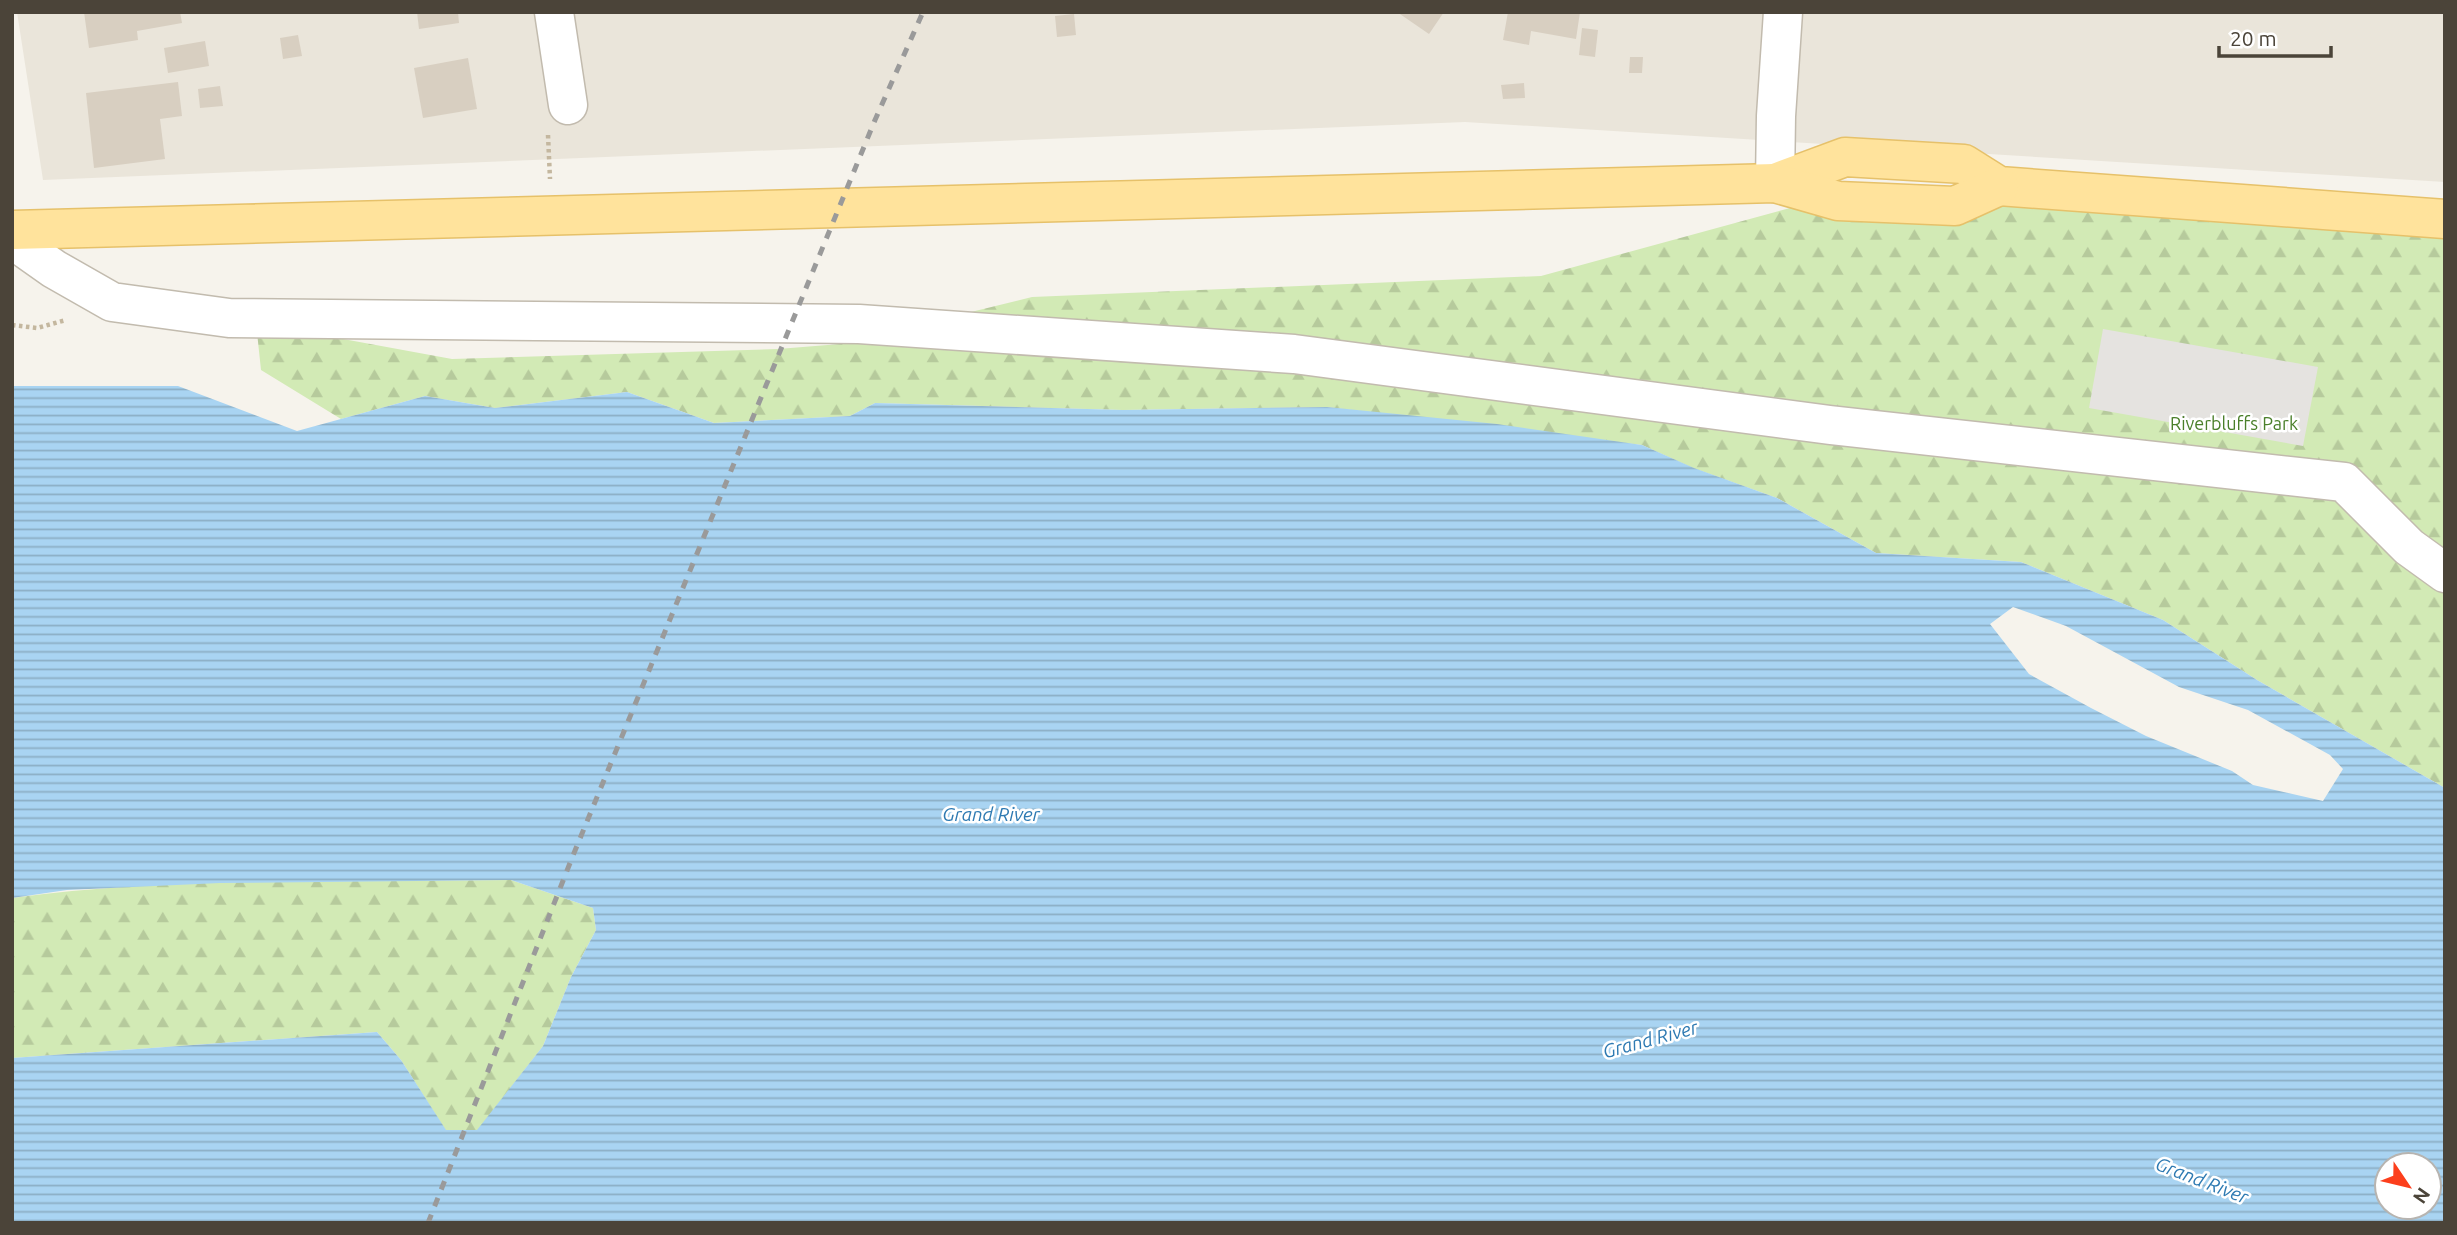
<svg xmlns="http://www.w3.org/2000/svg" width="2457" height="1235" viewBox="0 0 2457 1235" font-family="Ubuntu,sans-serif">
<defs>
<pattern id="forest-firs" width="22" height="20" patternUnits="userSpaceOnUse" patternTransform="scale(1.75)"><rect width="22" height="20" fill="#d2eab5"/><path d="M5 1l3.5 6h-7zM16 11l3.5 6h-7z" fill="#b6ca9c"/></pattern>
<pattern id="water-rules" width="6" height="5" patternUnits="userSpaceOnUse" patternTransform="scale(1.75)"><rect width="6" height="5" fill="#a9d4f2"/><path d="M0 2.5h6" fill="none" stroke="#8caec5"/></pattern>
</defs>
<rect width="100%" height="100%" fill="#f6f3ec"/>
<polygon fill="#eae5da" points="17,12 2445,12 2445,182 1465,122 43,180"/>
<g fill="url(#forest-firs)">
<polygon points="1909,203 2445,223 2445,788 2257,680 2163,620 2021,562 1876,553 1777,498 1693,468 1642,445 1327,407 1123,410 875,403 850,416 714,423 627,392 495,408 425,396 341,419 261,370 256,323 452,359 778,349 840,344 1032,297 1541,276 1801,205"/>
<path d="M 511,880 L 593,908 L 596,930 L 571,977 L 543,1046 L 478,1130 L 446,1131 L 401,1060 L 377,1032 L 12,1058 L 12,898 C 174,876 348,882 511,880 Z"/>
</g>
<polygon fill="#e5e3e0" points="2103,329 2318,367 2303,446 2089,408"/>
<path fill="url(#water-rules)" fill-rule="evenodd" d="M 12,386 L 178,386 L 297,431 L 425,396 L 495,408 L 627,392 L 714,423 L 850,416 L 875,403 L 1123,410 L 1327,407 L 1497,424 L 1642,445 L 1694,468 L 1777,498 L 1876,553 L 2021,562 L 2163,620 L 2257,680 L 2445,788 L 2445,1223 L 12,1223 L 12,1058 L 377,1032 L 401,1060 L 446,1130 L 477,1130 L 543,1046 L 571,977 L 596,930 L 593,908 L 511,880 L 220,883 L 67,890 L 12,898 ZM 2013,607 L 2066,626 L 2179,687 L 2248,710 L 2330,755 L 2343,769 L 2323,801 L 2253,785 L 2232,771 L 2146,736 L 2091,708 L 2029,674 L 1990,624 ZM 2387,1165 L 2429,1165 L 2429,1207 L 2387,1207 Z"/>
<g fill="#d8cfc1">
<polygon points="84,12 180,12 182,23 137,31 138,40 89,48"/>
<polygon points="417,12 458,12 459,23 419,29"/>
<polygon points="1397,12 1444,12 1429,34"/>
<polygon points="1508,12 1580,12 1576,39 1531,31 1529,45 1503,40"/>
<polygon points="1074,14 1076,35 1057,37 1055,16"/>
<polygon points="1582,28 1598,30 1595,57 1579,55"/>
<polygon points="298,35 302,56 283,59 280,38"/>
<polygon points="205,41 209,66 168,73 164,48"/>
<polygon points="1630,57 1643,57 1642,73 1629,73"/>
<polygon points="468,58 477,109 423,118 414,68"/>
<polygon points="178,82 182,116 160,119 165,159 94,168 86,93"/>
<polygon points="1524,83 1525,98 1503,99 1501,85"/>
<polygon points="220,86 223,106 200,108 198,89"/>
</g>
<g fill="none" stroke-linecap="round" stroke-linejoin="round">
<g stroke="#c2bbae" stroke-width="41">
<g id="minor">
<polyline points="554,12 568,105"/>
<polyline points="1775,183 1776,116 1783,12"/>
<polyline points="12,233 20,245 54,269 112,302 229,318 859,324 1294,354 1830,425 2344,482 2409,547 2445,573"/>
</g>
</g>
<g stroke="#e6c16a" stroke-width="41">
<g id="major">
<polyline points="1775,183 1845,157 1964,164 1999,186 2445,219"/>
<polyline points="12,230 1775,183 1838,201 1955,206 1999,186"/>
</g>
</g>
<g stroke="#c4b79f" stroke-width="4.5" stroke-dasharray="3.5 3.5" stroke-linecap="butt">
<polyline points="548,135 550,179"/>
<polyline points="12,325 37,328 66,320"/>
</g>
<use href="#minor" stroke="#fff" stroke-width="38"/>
<use href="#major" stroke="#ffe39c" stroke-width="38"/>
<polyline stroke="#9a9a9a" stroke-width="5" stroke-dasharray="9 9" stroke-linecap="butt" points="428,1223 572,858 875,120 923,12"/>
</g>
<g text-anchor="middle" stroke-width="5" stroke-linejoin="round" paint-order="stroke">
<g font-size="18" fill="#4a7f2a" stroke="#fff">
<text x="2234" y="430">Riverbluffs Park</text>
</g>
<g font-size="19" font-style="italic" fill="#2e7ab2" stroke="#fff">
<text x="991" y="821">Grand River</text>
<text transform="translate(1650 1039) rotate(-15)" y="7">Grand River</text>
<text transform="translate(2202 1180) rotate(21)" y="7">Grand River</text>
</g>
</g>
<rect width="2457" height="1235" fill="none" stroke="#4b4439" stroke-width="28"/>
<g transform="translate(2408 1186) rotate(125)"><circle r="33" fill="#ffffff" stroke="#b7b4b0" stroke-width="2"/>
<path d="M0-5L12 26L0 18L-12 26Z" fill="#fc3f1d"/>
<text y="-10" font-size="19" font-weight="bold" text-anchor="middle" fill="#4b4439">N</text>
</g>
<path d="M2219 46v10h112v-10" fill="none" stroke="#4b4439" stroke-width="3.5"/>
<text x="2230" y="46" font-size="21" fill="#4b4439" stroke="#ffffff" stroke-width="5" paint-order="stroke">20 m</text>
</svg>
